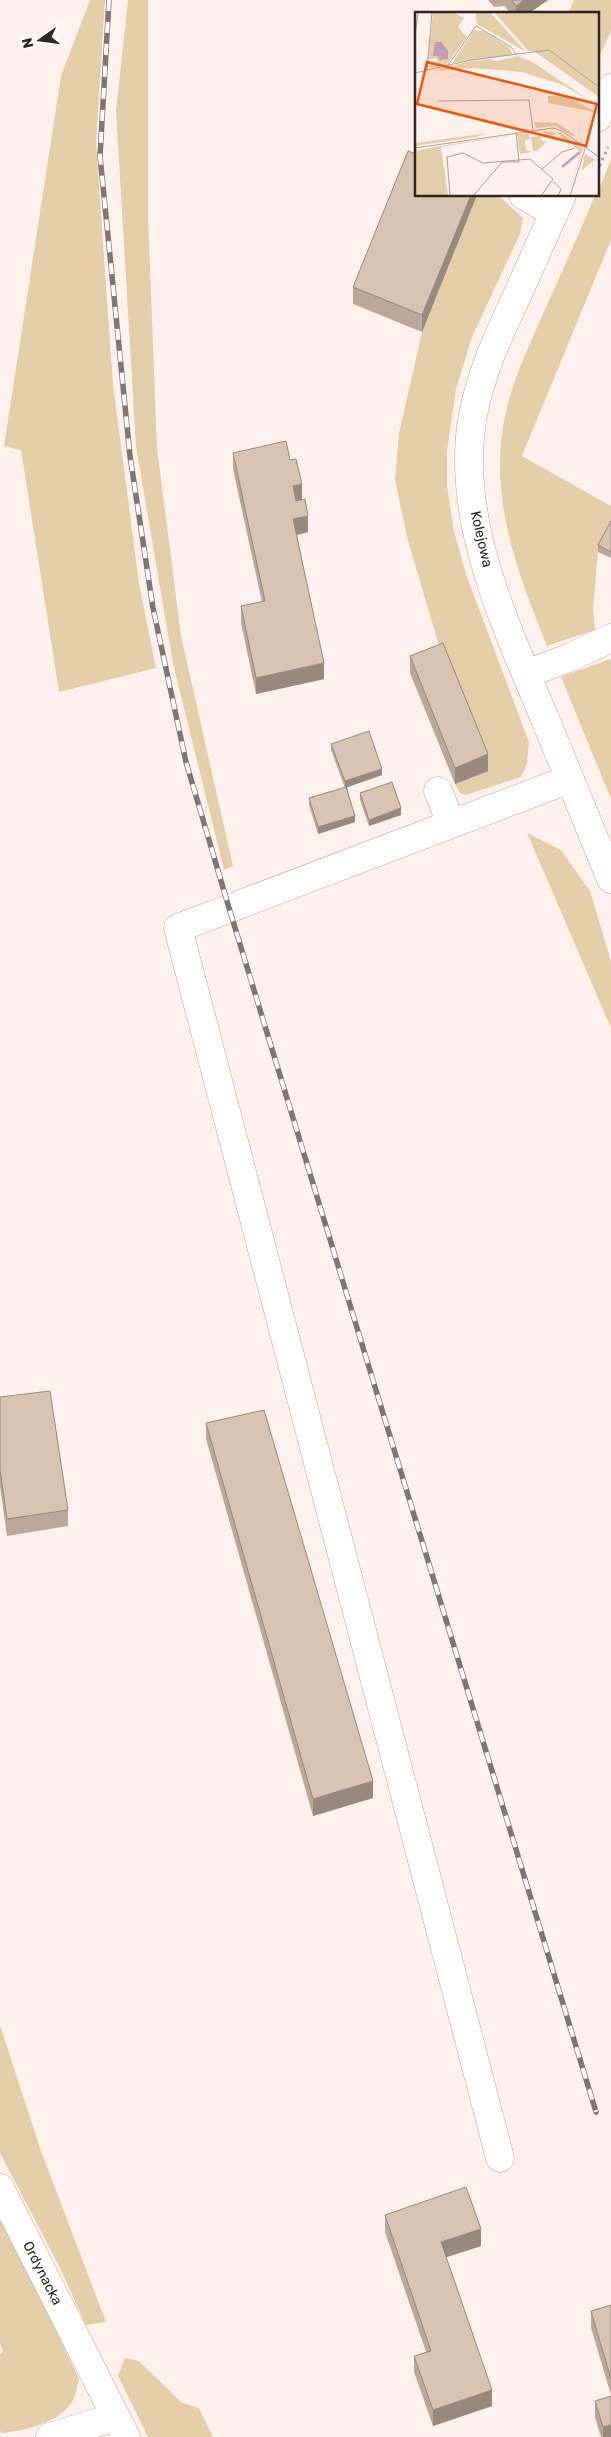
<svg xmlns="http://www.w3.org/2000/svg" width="611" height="2437" viewBox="0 0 611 2437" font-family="Rubik,sans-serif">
<rect width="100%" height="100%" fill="#fef2ef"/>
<g fill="#e3cea9">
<polygon points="90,0 105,0 96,142 113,385 139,583 156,668 59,692 21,450 4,446 61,76"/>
<polygon points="128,0 148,0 148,214 157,448 181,636 233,866 224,870 173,664 136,446 116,111"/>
<polygon points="574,0 611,0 611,31 597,62 597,14 568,14"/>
<path d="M 611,159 L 611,240 L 522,456 L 611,506 L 611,528 L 598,552 L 593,609 L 595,630 L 547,646 C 520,579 492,508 502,434 C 507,392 525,355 542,316 C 560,276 578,236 595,195 L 597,195 Z"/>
<polygon points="477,195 498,195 523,218 520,234 472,337 456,389 447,451 447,486 454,531 466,574 529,742 527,764 521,777 466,795 460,793 455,784 488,770 443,659 408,541 395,480 399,433 422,332"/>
<polygon points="610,659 611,662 611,799 561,677"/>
<polygon points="527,833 561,850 590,891 611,961 611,1028"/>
<polygon points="0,2025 40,2148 106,2322 86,2325 59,2266 0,2153"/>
<path d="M 0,2212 L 79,2379 C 77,2387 76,2396 72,2402 C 60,2422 25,2431 2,2433 L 0,2431 L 0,2354 L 3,2351 L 0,2344 Z"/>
<polygon points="125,2358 139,2361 181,2402 199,2408 213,2437 148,2437 118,2376"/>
</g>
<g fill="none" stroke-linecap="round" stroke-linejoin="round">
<g stroke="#bea39d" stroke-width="29">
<g id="minor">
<polyline points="597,118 611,88"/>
<polyline points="523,195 554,213"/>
<path d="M 562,195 C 547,229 531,264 516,298 C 498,336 481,373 473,415 C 454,518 506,626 545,719 C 567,772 589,825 611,879"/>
<polyline points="526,674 571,657 611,638"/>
<polyline points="438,791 451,823"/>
<polyline points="500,2158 178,928 570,779"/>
<polyline points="0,2188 126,2437"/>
<polyline points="50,2437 115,2417"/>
</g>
</g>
<polyline stroke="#afa3a1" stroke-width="3" stroke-dasharray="2.5 4" stroke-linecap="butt" points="597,172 608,147"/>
<use href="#minor" stroke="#fff" stroke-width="28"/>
<g stroke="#817573" stroke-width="5.5">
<polyline id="rail" points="109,0 100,156 130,456 153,608 186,762 229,908 596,2112"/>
</g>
<use href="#rail" stroke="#fff" stroke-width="4" stroke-dasharray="11" stroke-linecap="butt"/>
</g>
<g fill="#bba89a">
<polygon points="488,0 548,0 528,14 510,14 505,6 494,7"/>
<polygon points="477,195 422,332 353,304 353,287"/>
<polygon points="233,453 290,460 302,500 308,532 297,535 324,679 256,694 241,623 241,606 262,602 233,469"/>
<polygon points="611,521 611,558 598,552 598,545"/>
<polygon points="410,656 488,771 455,784 410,673"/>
<polygon points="331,744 382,775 347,787 355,822 318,834 309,805 309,798 345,788 331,750"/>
<polygon points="360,793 401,815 369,826 360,800"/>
<polygon points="0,1397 68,1510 68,1526 7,1536 0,1486"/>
<polygon points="206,1423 373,1798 313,1816 206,1439"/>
<polygon points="385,2215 481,2246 446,2257 492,2406 433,2426 414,2372 414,2356 426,2352 385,2232"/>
<polygon points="611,2305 611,2395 591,2328 591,2311"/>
<polygon points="595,2401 611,2437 601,2437 595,2418"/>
</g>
<g fill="#98887d">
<polygon points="524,0 548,0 528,14 516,14 516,6"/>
<polygon points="471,195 477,195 422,332 422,315"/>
<polygon points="302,484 302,501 293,503 293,486"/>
<polygon points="308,516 308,532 293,536 293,519"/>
<polygon points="324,663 324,679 256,694 256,678"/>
<polygon points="488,754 488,771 455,784 455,768"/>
<polygon points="382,769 382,775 345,788 345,781"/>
<polygon points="401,808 401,815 369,826 369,820"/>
<polygon points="355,816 355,822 318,834 318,827"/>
<polygon points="373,1781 373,1798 313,1816 313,1799"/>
<polygon points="481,2229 481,2246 441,2259 441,2242"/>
<polygon points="492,2390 492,2406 433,2426 433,2410"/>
<polygon points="611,2425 611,2437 603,2437 603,2427"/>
</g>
<g fill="#d9c3b3" stroke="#98887d">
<polygon points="512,0 524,0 516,6"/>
<polygon points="408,151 416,154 416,195 471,195 422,315 353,287"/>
<polygon points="286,441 290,460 296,459 302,484 293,486 296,501 305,499 308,516 293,519 324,663 256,678 241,606 265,601 233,453"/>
<polygon points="611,521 611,552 598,545"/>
<polygon points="443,643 488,754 455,768 410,656"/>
<polygon points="369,731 382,769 345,781 331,744"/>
<polygon points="392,782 401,808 369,820 360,793"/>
<polygon points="346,787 355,816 318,827 309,798"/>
<polygon points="50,1391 68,1510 7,1519 0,1470 0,1397"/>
<polygon points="264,1410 373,1781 313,1799 206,1423"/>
<polygon points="466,2187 481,2229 441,2242 492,2390 433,2410 414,2356 431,2351 385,2215"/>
<polygon points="611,2305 611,2379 591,2311"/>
<polygon points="611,2396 611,2425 603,2427 595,2401"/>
</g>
<g text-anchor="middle" stroke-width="4" stroke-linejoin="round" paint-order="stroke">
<g font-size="14" fill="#302523" stroke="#fff">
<text transform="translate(482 539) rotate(77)" y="5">Kolejowa</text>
<text transform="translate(43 2273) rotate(63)" y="5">Ordynacka</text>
</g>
</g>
<g transform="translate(415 12)">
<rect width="184" height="184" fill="#fef2ef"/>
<path d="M 18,0 L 38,0 L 49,6 L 43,15 L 52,25 L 31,53 L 15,56 L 13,51 L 23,50 L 22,46 L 13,47 ZM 60,0 L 75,0 L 111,40 L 62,12 ZM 79,0 L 184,0 L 184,85 L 119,39 L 113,39 ZM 59,18 L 68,19 L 94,35 L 98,43 L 37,51 ZM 102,44 L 116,49 L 177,90 L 148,73 L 107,60 L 57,56 L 19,59 L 55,49 L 74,47 L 81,49 ZM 133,84 L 151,84 L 184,101 L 133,91 ZM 119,110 L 142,111 L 160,123 L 157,124 L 140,114 L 121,116 ZM 127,119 L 146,121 L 168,137 L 154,181 L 166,140 L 141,120 L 122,139 L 118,139 L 116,125 L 126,124 L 126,128 L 131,130 L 135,125 ZM 73,121 L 61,125 L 0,134 L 0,131 ZM 114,121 L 115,127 L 110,128 L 111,138 L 117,140 L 105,142 L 102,122 ZM 99,123 L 26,135 L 33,184 L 0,184 L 0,139 L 25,134 ZM 170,142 L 184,150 L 179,148 L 166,159 Z" fill="#e3cea9"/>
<path d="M 20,30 L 26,30 L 33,39 L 33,47 L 25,48 L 23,44 L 18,44 Z" fill="#c39bb3"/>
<path fill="none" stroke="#c39bb3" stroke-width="2.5" d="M 147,155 L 165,140"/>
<path fill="none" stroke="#aca09d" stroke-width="1" d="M 0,24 L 3,0M 33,53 L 61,14 L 96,35 L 102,43M 12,58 L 17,0M 0,61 L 56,48 L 134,38 L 184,75M 23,89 L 114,88 L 118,118M 0,136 L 138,116 L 147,119 L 184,145M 87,150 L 104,150 L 101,120M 127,157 L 147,140 L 160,136M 138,169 L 146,177 L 143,184M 35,184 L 32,145 L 48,141 L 68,151 L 115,147 L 138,167 L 126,184M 58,184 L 88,149M 155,184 L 170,137"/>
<path fill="#e8590c" fill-opacity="0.15" stroke="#e8590c" stroke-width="2.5" d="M 12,50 L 182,92 L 171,134 L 2,92 Z"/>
<rect width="184" height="184" fill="none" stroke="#302523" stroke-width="2.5"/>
</g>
<g transform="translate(40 40) rotate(256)" stroke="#ffffff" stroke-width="4" paint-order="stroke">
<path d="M0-4L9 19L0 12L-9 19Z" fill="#302523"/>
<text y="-8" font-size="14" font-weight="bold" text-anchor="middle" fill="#302523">N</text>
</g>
</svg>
